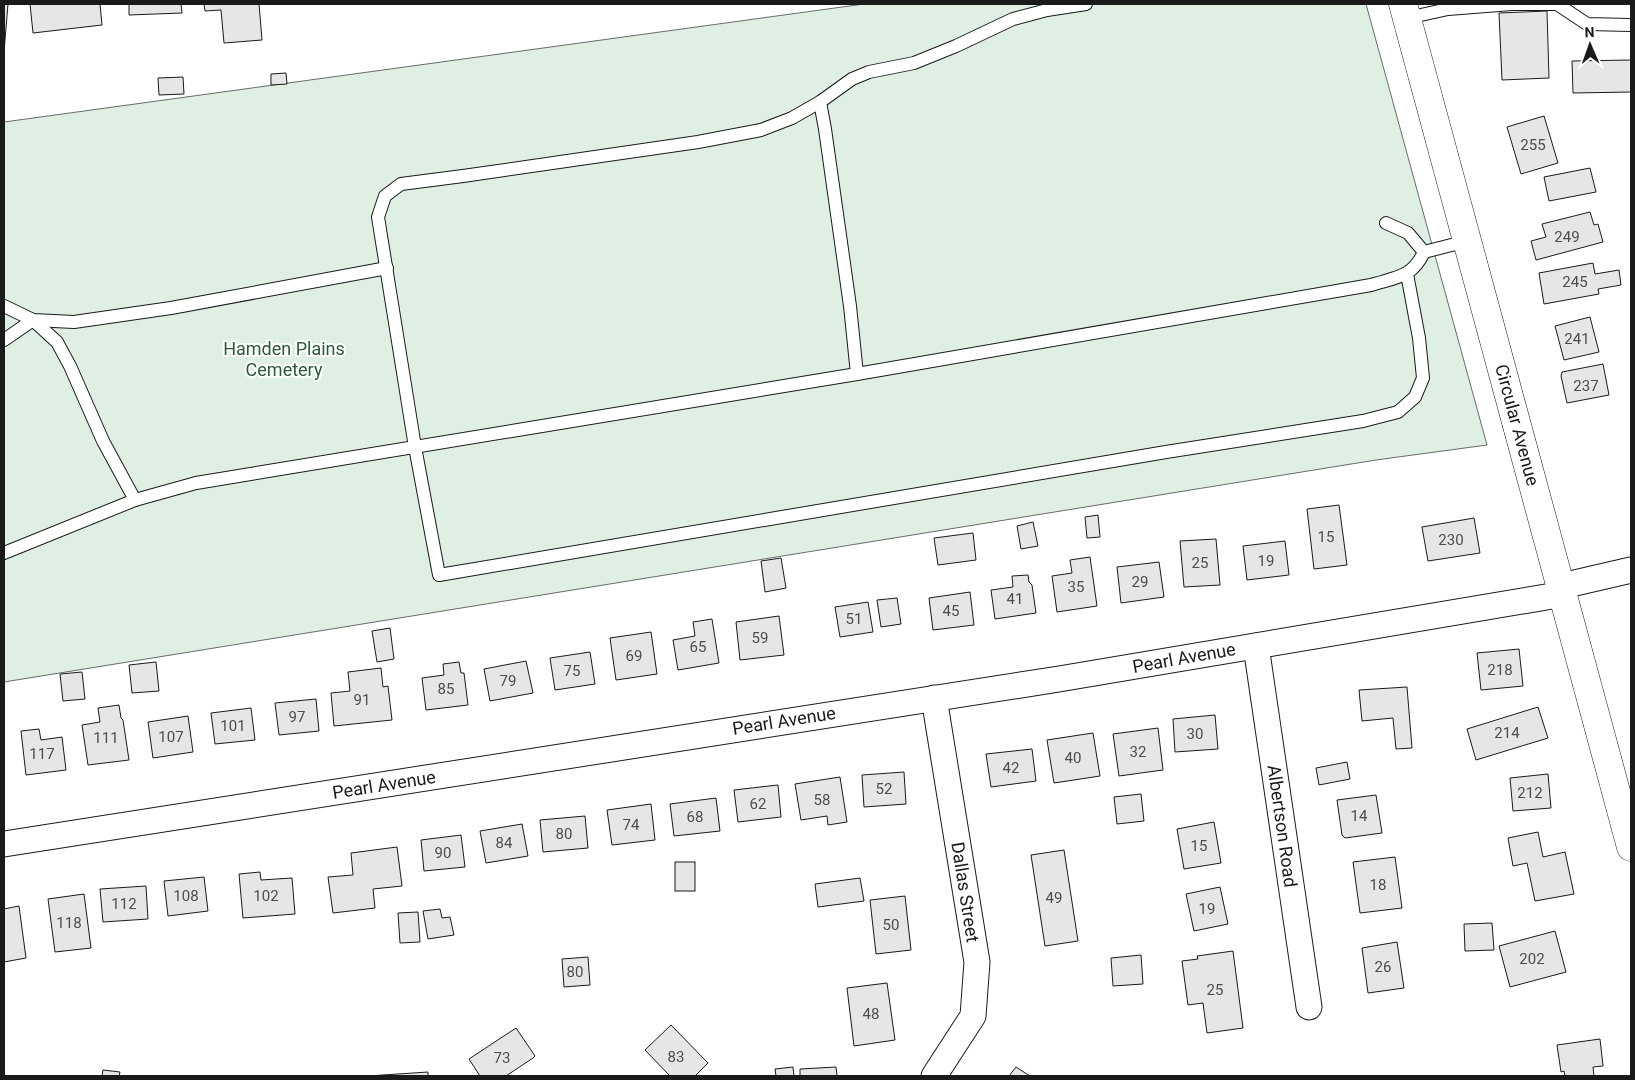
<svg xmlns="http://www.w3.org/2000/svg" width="1635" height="1080" viewBox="0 0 1635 1080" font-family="Roboto,sans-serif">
<rect width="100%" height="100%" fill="#fff"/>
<polygon fill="#e0efe3" stroke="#6a6a6a" points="864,4 1366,4 1487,445 1376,460 4,682 4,122"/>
<g fill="#e6e6e6" stroke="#1a1a1a">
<polygon points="4,4 8,4 4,52"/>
<polygon points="30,4 100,4 102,25 33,33"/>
<polygon points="129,4 181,4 182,13 129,15"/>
<polygon points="204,4 259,4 262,40 224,43 221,10 205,11"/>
<polygon points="1547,11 1549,78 1502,80 1499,13"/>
<polygon points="1631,60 1631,92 1573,93 1572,61"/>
<polygon points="286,73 287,84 271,85 271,74"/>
<polygon points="183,77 184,94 159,95 158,78"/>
<polygon points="1544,116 1558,163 1521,174 1507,127"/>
<polygon points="1590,168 1596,192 1549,201 1544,177"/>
<polygon points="1590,212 1594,225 1598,224 1603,242 1536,260 1531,241 1546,237 1542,224"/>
<polygon points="1593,263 1595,274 1619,270 1621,285 1598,289 1599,294 1544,304 1539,273"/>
<polygon points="1590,317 1599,352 1564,360 1555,326"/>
<polygon points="1603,364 1609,395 1567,403 1561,376 1562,372"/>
<polygon points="1339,505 1347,565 1314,569 1307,509"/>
<polygon points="1098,515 1100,537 1087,538 1085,517"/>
<polygon points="1474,518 1480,553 1428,561 1422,527"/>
<polygon points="1033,522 1038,546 1021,549 1017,526"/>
<polygon points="973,533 976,560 938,565 934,538"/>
<polygon points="1216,539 1220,585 1184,587 1180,541"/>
<polygon points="1285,541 1289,575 1247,580 1243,546"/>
<polygon points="1090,557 1097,606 1057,612 1052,576 1072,573 1070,560"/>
<polygon points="781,558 786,588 765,592 761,561"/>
<polygon points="1159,562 1164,597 1121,603 1117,567"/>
<polygon points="1028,575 1029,582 1032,585 1036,613 995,619 991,590 1013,587 1012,576"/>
<polygon points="970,592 974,625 933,630 929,598"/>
<polygon points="897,598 901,624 881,627 877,600"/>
<polygon points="868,602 873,632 840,637 835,607"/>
<polygon points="779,616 784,655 740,660 736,622"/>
<polygon points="712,619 719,663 678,670 673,640 695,636 693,622"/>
<polygon points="390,628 394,659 377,662 372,631"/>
<polygon points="651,632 657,674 616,680 610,638"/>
<polygon points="1519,649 1523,686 1481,690 1477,653"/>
<polygon points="590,652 595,684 555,690 550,658"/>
<polygon points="526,661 533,693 490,701 484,669"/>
<polygon points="156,662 159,691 132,693 129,665"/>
<polygon points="459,662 461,673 464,673 468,705 426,710 422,678 444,675 443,664"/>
<polygon points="381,668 383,687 388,686 392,720 334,726 331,693 350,691 348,672"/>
<polygon points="82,672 85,699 63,701 60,674"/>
<polygon points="1407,687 1412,748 1396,749 1393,718 1362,721 1359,690"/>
<polygon points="316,699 319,731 279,735 275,703"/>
<polygon points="119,705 121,718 123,720 129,760 88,765 82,725 100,722 98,708"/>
<polygon points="1538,707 1548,738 1476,760 1467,729"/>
<polygon points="251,708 255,740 215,744 211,713"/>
<polygon points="1215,715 1218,749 1175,752 1173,719"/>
<polygon points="188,716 193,752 153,758 148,722"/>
<polygon points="1158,728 1163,770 1119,776 1113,734"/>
<polygon points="39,729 41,740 62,737 66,770 26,775 21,731"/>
<polygon points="1093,733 1100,776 1054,783 1047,740"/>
<polygon points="1032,749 1036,781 991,787 986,754"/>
<polygon points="1347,762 1350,779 1319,785 1316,768"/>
<polygon points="904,772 906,804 864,807 862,775"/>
<polygon points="1548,774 1551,808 1513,811 1510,778"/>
<polygon points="840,777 847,822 828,825 827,816 801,820 795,784"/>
<polygon points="778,785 781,817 738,822 734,790"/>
<polygon points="1141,794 1144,821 1117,824 1114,797"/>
<polygon points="1376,795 1382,833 1345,838 1342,835 1337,800"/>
<polygon points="716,798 720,831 674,836 670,804"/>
<polygon points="651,804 655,840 612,845 607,810"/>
<polygon points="585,816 588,848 543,852 540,820"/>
<polygon points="1214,822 1221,863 1184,869 1177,829"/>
<polygon points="522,824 528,856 486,863 480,831"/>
<polygon points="1538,832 1543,857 1565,852 1574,894 1535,901 1527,863 1513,866 1508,838"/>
<polygon points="461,835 465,867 424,871 421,840"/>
<polygon points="397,847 402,886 373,889 375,908 333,913 328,877 353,875 351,853"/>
<polygon points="1064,850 1078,941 1045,946 1031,855"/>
<polygon points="1395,857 1402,908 1360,913 1353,862"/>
<rect x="675" y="862" width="20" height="29"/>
<polygon points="260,872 261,880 292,878 295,914 243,918 239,874"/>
<polygon points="204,877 208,911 168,916 164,881"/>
<polygon points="860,878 864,901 818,907 815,884"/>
<polygon points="146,886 148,919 103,922 100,889"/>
<polygon points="1220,887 1228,924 1194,931 1186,894"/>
<polygon points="84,894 91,948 55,952 48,899"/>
<polygon points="905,896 911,950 876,954 870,900"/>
<polygon points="19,906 26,958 4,962 4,909"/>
<polygon points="440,909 442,918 450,917 454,935 428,939 423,911"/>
<polygon points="418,912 420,942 400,943 398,913"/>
<polygon points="1492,923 1494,950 1465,951 1464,924"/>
<polygon points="1555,931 1566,972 1510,987 1499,946"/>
<polygon points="1397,942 1404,988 1368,993 1362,948"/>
<polygon points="1233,951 1243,1028 1207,1033 1203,1003 1188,1005 1182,961 1198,959 1197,956"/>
<polygon points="1141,955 1143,984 1113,986 1111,958"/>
<polygon points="588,957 590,985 564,987 562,959"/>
<polygon points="887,983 895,1040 854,1046 847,988"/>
<polygon points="671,1025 708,1063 695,1076 670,1076 645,1050"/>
<polygon points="516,1028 535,1056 533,1058 506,1076 480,1076 469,1059"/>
<polygon points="1600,1039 1603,1066 1593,1067 1594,1076 1565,1076 1564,1071 1561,1072 1557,1045"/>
<polygon points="793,1067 794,1076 776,1076 775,1069"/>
<polygon points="836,1067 837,1076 800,1076 800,1069"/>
<polygon points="1016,1067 1030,1076 1009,1076"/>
<polygon points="103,1070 120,1072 119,1076 102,1076"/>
<polygon points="428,1072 428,1076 368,1076"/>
</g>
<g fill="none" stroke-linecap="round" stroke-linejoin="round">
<g stroke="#1a1a1a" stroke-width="14">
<g id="service">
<polyline points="1086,4 1047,10 1013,19 956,46 914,63 869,72 852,79 820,102 792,118 761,130 698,142 463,176 401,184 385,196 378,217 415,447 439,575 1166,452 1363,421 1398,412 1415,397 1423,378 1419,338 1407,274"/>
<polyline points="1407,18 1448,9 1512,4 1557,4 1587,24 1631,25"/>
<polyline points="820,102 825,129 850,306 857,374"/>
<polyline points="1386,223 1408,233 1424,252"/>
<polyline points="1424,252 1467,241"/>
<polyline points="4,306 33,320 74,322 171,308 387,268"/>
<polyline points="4,340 33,320 57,342 70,366 103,441 135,500"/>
<path d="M 4,553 L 135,500 L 196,483 L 857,374 L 1371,285 C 1396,277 1412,278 1424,252"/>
</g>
</g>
<g stroke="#1a1a1a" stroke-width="27">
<g id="minor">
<polyline points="1562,586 1631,570"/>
<polyline points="1256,646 1309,1007"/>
<polyline points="934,698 977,962 973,1016 934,1076"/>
<polyline points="4,844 1059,679 1564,594"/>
</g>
</g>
<g stroke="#1a1a1a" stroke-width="29">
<polyline id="secondary" points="1403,4 1631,847"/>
</g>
<use href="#service" stroke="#fff" stroke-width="12"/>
<use href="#minor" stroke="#fff" stroke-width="25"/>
<use href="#secondary" stroke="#fff" stroke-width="28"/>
</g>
<g text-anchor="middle" stroke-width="4" stroke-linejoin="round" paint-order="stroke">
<g font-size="15" fill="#4d4d4d">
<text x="1533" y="150">255</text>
<text x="1567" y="242">249</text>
<text x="1575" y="287">245</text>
<text x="1577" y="344">241</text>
<text x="1586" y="391">237</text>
<text x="1326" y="542">15</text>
<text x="1451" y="545">230</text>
<text x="1266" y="566">19</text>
<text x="1200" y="568">25</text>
<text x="1140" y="587">29</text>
<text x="1076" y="592">35</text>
<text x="1015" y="604">41</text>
<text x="951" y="616">45</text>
<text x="854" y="624">51</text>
<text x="760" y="643">59</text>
<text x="698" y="652">65</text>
<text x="634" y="661">69</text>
<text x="1500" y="675">218</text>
<text x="572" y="676">75</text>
<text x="508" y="686">79</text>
<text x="446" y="694">85</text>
<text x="362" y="705">91</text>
<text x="297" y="722">97</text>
<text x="233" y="731">101</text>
<text x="1507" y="738">214</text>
<text x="1195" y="739">30</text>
<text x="171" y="742">107</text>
<text x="106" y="743">111</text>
<text x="1138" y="757">32</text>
<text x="42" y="759">117</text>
<text x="1073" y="763">40</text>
<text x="1011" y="773">42</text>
<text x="884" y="794">52</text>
<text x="1530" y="798">212</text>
<text x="822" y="805">58</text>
<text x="758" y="809">62</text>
<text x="1359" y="821">14</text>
<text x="695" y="822">68</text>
<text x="631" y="830">74</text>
<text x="564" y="839">80</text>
<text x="504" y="848">84</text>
<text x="1199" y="851">15</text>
<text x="443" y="858">90</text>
<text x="1378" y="890">18</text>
<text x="186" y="901">108</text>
<text x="266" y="901">102</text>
<text x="1054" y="903">49</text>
<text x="124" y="909">112</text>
<text x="1207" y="914">19</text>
<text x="69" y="928">118</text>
<text x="891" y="930">50</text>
<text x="1532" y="964">202</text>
<text x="1383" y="972">26</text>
<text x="575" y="977">80</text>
<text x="1215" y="995">25</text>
<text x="871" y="1019">48</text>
<text x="676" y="1062">83</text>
<text x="502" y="1063">73</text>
</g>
<g font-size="18" fill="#2b5a34" stroke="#fff">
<text x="284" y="355">Hamden Plains<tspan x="284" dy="21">Cemetery</tspan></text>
</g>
<g font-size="18" fill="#1a1a1a" stroke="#fff">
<text transform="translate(1517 425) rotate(75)" y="6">Circular Avenue</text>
<text transform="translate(1184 658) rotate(-10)" y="6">Pearl Avenue</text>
<text transform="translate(784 721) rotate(-9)" y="6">Pearl Avenue</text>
<text transform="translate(384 785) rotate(-9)" y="6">Pearl Avenue</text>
<text transform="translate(1282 826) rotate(82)" y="6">Albertson Road</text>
<text transform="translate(965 892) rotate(81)" y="6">Dallas Street</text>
</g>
</g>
<rect width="1635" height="1080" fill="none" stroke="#1a1a1a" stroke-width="10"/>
<g transform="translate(1590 45) rotate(358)" stroke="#ffffff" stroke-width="4" paint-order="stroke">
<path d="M0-4L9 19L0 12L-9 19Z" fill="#1a1a1a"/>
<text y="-8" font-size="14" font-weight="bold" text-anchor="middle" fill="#1a1a1a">N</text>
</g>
</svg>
